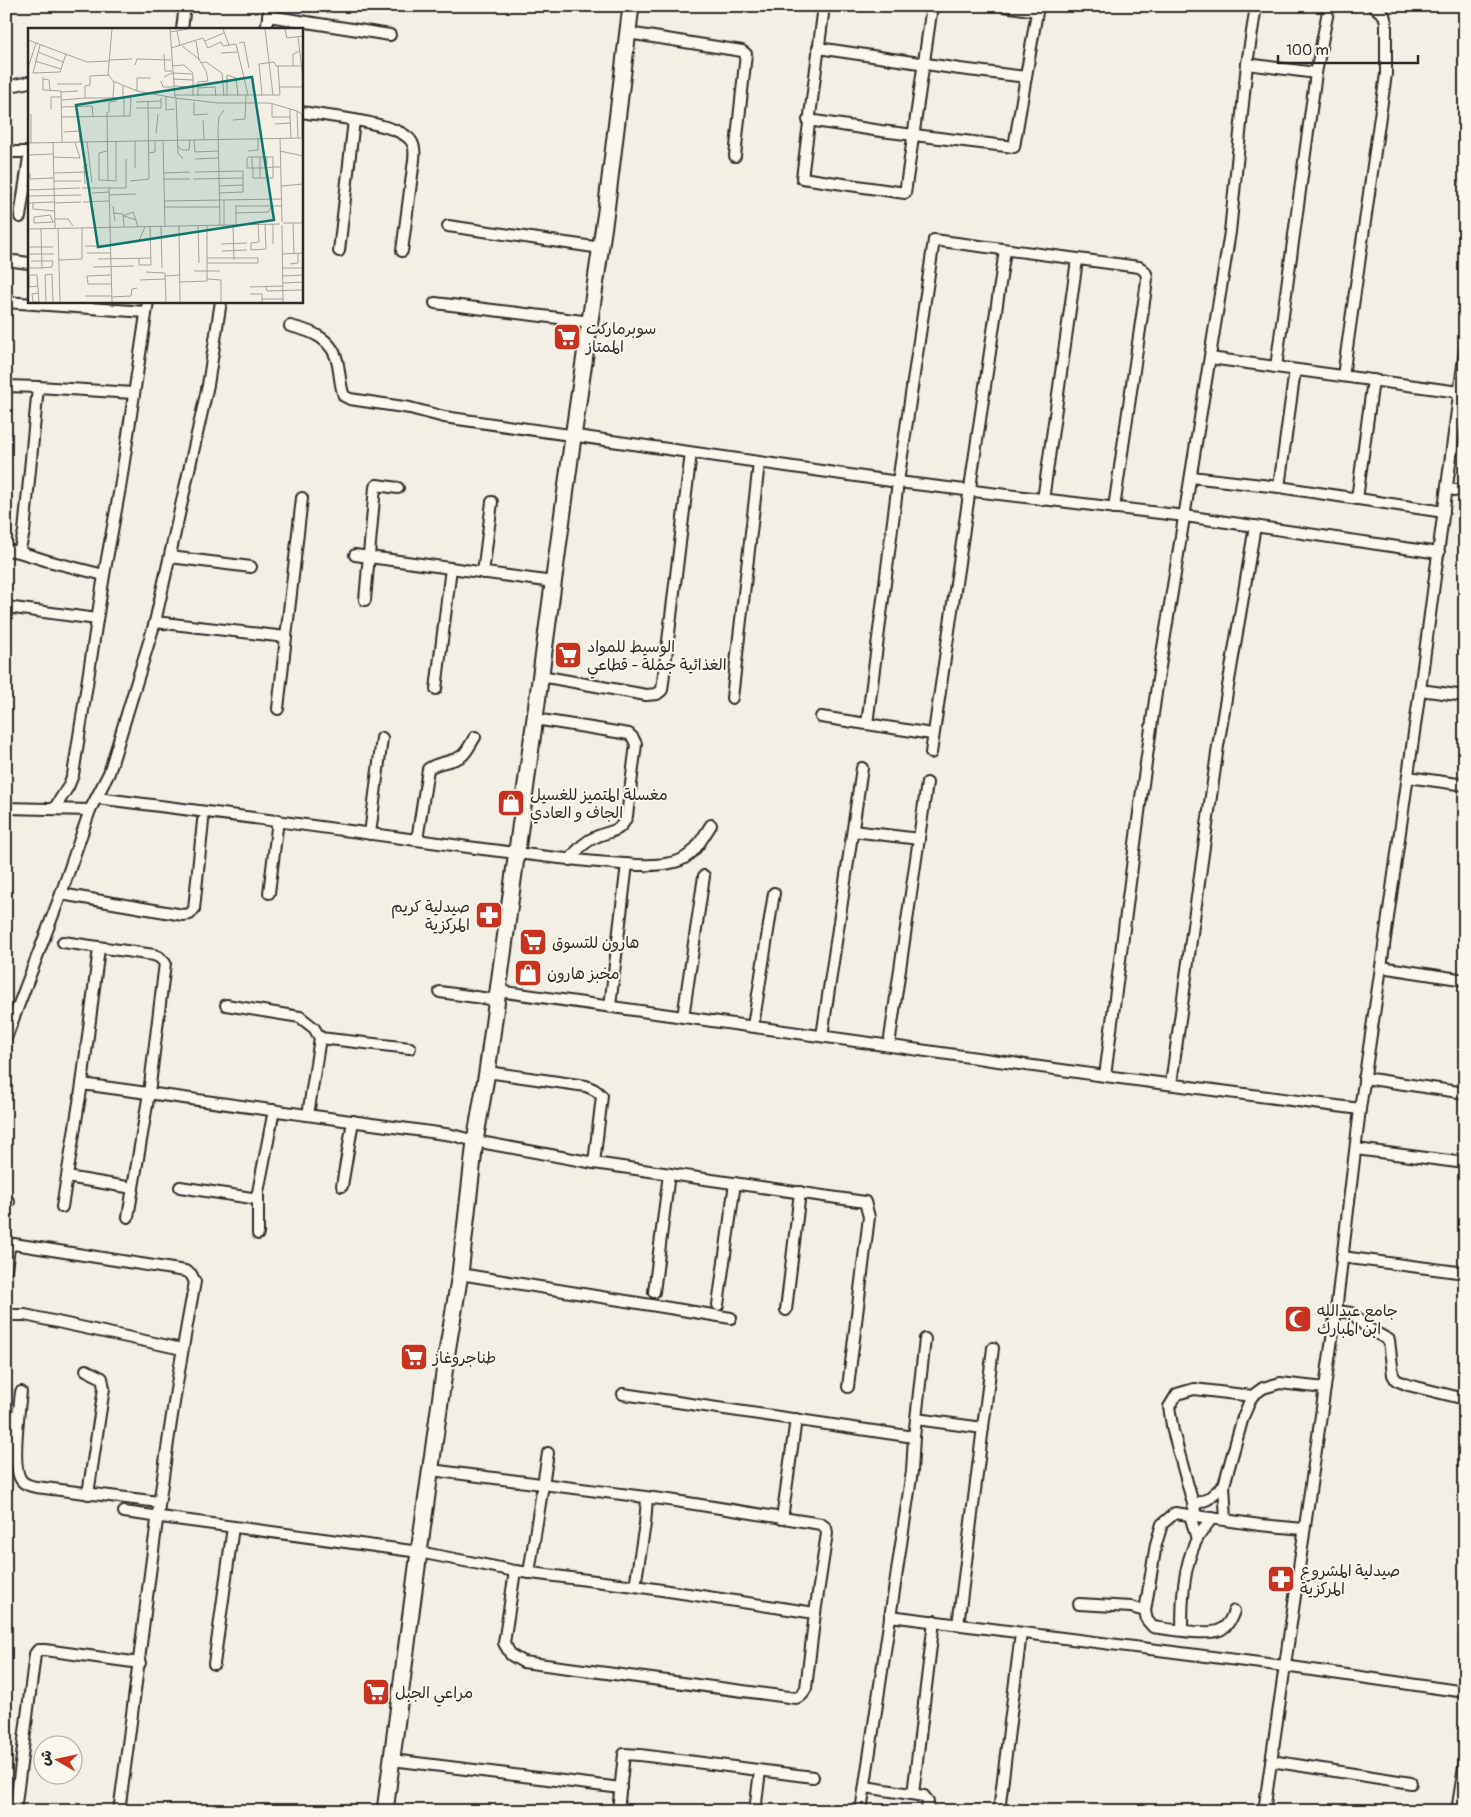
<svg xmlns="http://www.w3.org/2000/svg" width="1471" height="1817" viewBox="0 0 1471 1817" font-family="Pangolin,'Playpen Sans Arabic',sans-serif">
<rect width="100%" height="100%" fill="#f3efe4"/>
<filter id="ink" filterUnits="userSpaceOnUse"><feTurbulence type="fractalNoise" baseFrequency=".02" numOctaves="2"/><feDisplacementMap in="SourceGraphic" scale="10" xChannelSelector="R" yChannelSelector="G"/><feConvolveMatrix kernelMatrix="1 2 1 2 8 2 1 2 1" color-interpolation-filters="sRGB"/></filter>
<g filter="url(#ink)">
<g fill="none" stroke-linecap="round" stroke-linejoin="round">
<g stroke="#2b2b2b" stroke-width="14">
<g id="street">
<polyline points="824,6 802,178 905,193 932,6"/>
<polyline points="1004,6 1037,11"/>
<polyline points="268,16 390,35"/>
<polyline points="182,29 185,6"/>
<polyline points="266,29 270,6"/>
<polyline points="628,33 742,51 746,54 735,156"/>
<polyline points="818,48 960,69 1026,77"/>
<polyline points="1247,64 1316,73"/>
<polyline points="6,87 29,82"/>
<path d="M 301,112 C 327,116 387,122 406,136 C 415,142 415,151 414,160 L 402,251"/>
<polyline points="808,120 881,131 1014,147 1038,6"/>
<polyline points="6,152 29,152"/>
<polyline points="20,217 29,157"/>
<polyline points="448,226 601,248"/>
<polyline points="339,251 354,120"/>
<polyline points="6,260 29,263"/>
<polyline points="6,302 146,312"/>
<polyline points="435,303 591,322"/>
<path d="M 290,326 C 312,331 334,339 338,365 C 340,375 340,386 344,396 L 350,399 L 410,408 L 444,417 L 898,482 L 1185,516 L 1439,553"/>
<polyline points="1210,358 1459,392"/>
<polyline points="1276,367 1316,73 1329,6"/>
<polyline points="1343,376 1386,74 1386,22 1384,15 1373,6"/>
<polyline points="6,386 38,387"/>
<polyline points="1191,477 1279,487 1444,512"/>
<polyline points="1279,487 1295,370"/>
<polyline points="1447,489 1465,491"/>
<polyline points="1357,499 1373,380"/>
<polyline points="1043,500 1077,260"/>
<polyline points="6,550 19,552"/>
<polyline points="355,555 553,582"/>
<polyline points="170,557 251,567"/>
<polyline points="483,573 492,502"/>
<polyline points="104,575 48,561 19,552 24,532 38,387 133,393"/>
<polyline points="365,600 375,487 377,485 398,488"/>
<polyline points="6,607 97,619"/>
<polyline points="155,622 286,637 302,498"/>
<polyline points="541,676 646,695 657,694 662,690 691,453"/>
<polyline points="436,689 451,568"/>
<polyline points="1420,690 1465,696"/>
<polyline points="732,698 759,463"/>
<polyline points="278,709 286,637"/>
<polyline points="821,717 932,734"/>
<path d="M 535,719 L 629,734 L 633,738 L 636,744 L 627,816 C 620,833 612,830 598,836 C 585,841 577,849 570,860"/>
<path d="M 867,724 L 898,482 L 934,240 L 1139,267 C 1149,272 1147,278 1146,288 L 1114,508"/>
<polyline points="931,753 1005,250"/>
<polyline points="1408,777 1465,785"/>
<path d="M 97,798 C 226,814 354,831 483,849 C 526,854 568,860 611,863 C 632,865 655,867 675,862 C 694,857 701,840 711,825"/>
<polyline points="6,808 90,810 109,773 155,622 208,385 221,301"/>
<polyline points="54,809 68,787 73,775 104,575 120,488 148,301"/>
<polyline points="853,831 919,839"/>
<polyline points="370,834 382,738"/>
<path d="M 417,840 L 428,769 C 438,761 453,763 463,755 C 468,750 471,743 475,737"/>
<polyline points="269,893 278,820"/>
<polyline points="61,894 183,915 190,914 194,909 203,821"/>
<polyline points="63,942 154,955 159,957 165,963 149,1093 128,1217"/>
<polyline points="1381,967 1465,980"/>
<polyline points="498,991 1105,1076 1360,1109"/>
<polyline points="440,992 497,1000"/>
<polyline points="226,1005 300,1017 314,1028 320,1038 308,1115"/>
<polyline points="610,1006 627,864"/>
<polyline points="683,1017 704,876"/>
<polyline points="753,1026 774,893"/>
<polyline points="822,1036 862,768"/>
<polyline points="6,1038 61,894 90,810"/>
<polyline points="320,1038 410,1048"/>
<polyline points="889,1045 927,783"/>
<polyline points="487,1072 586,1086 595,1090 602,1096 594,1163"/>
<polyline points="1105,1076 1140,805 1158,679 1230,232 1247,64 1256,6"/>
<polyline points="1364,1078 1465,1093"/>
<polyline points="82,1084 452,1135 475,1141 594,1163 865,1202 869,1217 848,1387"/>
<polyline points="1171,1084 1218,746 1255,526"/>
<polyline points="1356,1149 1465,1163"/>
<polyline points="67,1177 133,1188"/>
<polyline points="342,1186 353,1121"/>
<polyline points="180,1187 258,1199"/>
<polyline points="6,1201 9,1202"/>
<polyline points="62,1207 82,1084 99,948"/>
<polyline points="258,1234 258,1192 274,1110"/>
<polyline points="1342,1257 1465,1273"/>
<path d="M 6,1269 L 9,1248 L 11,1246 L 14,1244 L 185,1271 L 191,1274 L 195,1282 C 161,1457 144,1634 119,1811"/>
<polyline points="460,1274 731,1318"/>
<polyline points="654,1292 669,1174"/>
<polyline points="718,1305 735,1183"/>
<polyline points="786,1310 800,1192"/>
<polyline points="1336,1311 1352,1313 1367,1328 1389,1340 1393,1375 1396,1380 1408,1385 1465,1399"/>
<polyline points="6,1316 11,1315 25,1315 182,1349"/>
<polyline points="86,1370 102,1378 104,1388 88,1494"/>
<path d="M 21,1392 C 19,1409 11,1470 22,1481 C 25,1485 31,1486 36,1487 L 159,1502"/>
<polyline points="623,1394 914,1437 912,1471 861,1811"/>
<polyline points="916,1419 983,1428"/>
<polyline points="914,1437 925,1339"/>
<polyline points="431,1470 669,1500 821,1524 826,1528 827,1533 815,1613 806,1688 802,1695 796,1698 523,1662 511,1655 504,1643 515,1571"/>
<polyline points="1224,1485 1226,1520"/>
<polyline points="1193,1505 1208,1499 1224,1485 1243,1417 1252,1396 1263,1388 1280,1383 1325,1388"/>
<polyline points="1195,1511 1173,1431 1169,1407 1177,1394 1194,1389 1252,1396"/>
<polyline points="124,1512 419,1552 515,1571 635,1586 815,1613"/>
<polyline points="1190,1515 1197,1539"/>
<polyline points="782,1519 796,1419"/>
<polyline points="529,1573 548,1453"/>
<polyline points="635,1586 645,1524 647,1498"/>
<path d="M 1079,1604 L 1131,1607 L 1145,1611 L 1147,1620 L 1153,1627 C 1168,1629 1207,1636 1220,1630 C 1228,1626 1231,1619 1234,1611"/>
<polyline points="1145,1611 1156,1544 1162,1524 1175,1513 1260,1525 1304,1529"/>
<polyline points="890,1616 1284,1666 1465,1692"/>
<polyline points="958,1625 993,1348"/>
<path d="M 1182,1630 C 1182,1600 1183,1568 1196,1541 C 1200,1533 1207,1525 1212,1518"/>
<polyline points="214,1664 233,1527"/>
<polyline points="392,1760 621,1788"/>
<polyline points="1271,1761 1411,1783"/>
<polyline points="865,1787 924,1796 928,1801 927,1811"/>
<polyline points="913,1794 934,1621"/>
<polyline points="15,1811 35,1654 38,1650 45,1650 140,1663"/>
<polyline points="618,1811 624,1754 640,1755 813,1777"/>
<polyline points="755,1811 760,1771"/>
<polyline points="999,1811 1021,1633"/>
<polyline points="1264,1811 1336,1311 1360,1109 1381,967 1420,690 1465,350"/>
<polyline points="1457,1811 1465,1761"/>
</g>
</g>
<g stroke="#2b2b2b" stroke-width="19">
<polyline id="secondary" points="385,1811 419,1552 447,1352 460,1274 475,1141 487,1072 573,437 606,211 631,6"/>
</g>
<use href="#street" stroke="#fbf7ec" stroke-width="10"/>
<use href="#secondary" stroke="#fbf7ec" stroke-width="15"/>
</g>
</g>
<defs>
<g id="supermarket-square" transform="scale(1.4375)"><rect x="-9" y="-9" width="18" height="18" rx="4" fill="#c8321e" stroke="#fbf7ec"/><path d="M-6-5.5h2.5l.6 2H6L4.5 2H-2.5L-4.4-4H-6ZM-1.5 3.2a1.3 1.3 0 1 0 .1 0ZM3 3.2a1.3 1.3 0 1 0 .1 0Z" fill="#fff"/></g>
<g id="shop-square" transform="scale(1.4375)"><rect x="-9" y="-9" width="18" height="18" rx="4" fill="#c8321e" stroke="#fbf7ec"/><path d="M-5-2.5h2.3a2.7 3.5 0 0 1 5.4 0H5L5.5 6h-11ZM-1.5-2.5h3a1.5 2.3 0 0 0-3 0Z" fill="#fff"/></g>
<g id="pharmacy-square" transform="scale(1.4375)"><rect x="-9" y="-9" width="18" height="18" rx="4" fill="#c8321e" stroke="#fbf7ec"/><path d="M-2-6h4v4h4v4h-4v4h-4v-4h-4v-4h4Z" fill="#fff"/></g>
<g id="mosque-square" transform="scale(1.4375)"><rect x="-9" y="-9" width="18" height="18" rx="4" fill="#c8321e" stroke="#fbf7ec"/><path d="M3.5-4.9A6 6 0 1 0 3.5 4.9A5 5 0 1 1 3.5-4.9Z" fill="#fff"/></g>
</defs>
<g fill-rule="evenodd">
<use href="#supermarket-square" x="567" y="337"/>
<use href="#supermarket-square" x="568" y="655"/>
<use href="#shop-square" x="511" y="803"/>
<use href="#pharmacy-square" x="489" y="915"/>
<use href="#supermarket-square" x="533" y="942"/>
<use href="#shop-square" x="528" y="973"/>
<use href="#mosque-square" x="1298" y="1319"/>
<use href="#supermarket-square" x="414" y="1357"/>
<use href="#pharmacy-square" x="1281" y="1579"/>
<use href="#supermarket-square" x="376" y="1692"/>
</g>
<g text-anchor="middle" stroke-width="4" stroke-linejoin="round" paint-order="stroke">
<g font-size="16" fill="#2b2b2b" stroke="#fbf7ec" text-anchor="start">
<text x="586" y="334">سوبرماركت<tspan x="586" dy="18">الممتاز</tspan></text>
<text x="587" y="652">الوسيط للمواد<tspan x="587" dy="18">الغذائية جملة - قطاعي</tspan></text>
<text x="530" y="800">مغسلة المتميز للغسيل<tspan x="530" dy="18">الجاف و العادي</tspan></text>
<text x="470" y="912" text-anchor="end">صيدلية كريم<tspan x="470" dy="18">المركزية</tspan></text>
<text x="552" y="948">هارون للتسوق</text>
<text x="547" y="979">مخبز هارون</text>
<text x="1317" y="1316">جامع عبدالله<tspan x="1317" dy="18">ابن المبارك</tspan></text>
<text x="433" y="1363">طناجروغاز</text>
<text x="1300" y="1576">صيدلية المشروع<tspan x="1300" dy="18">المركزية</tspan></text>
<text x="395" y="1698">مراعي الجبل</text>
</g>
</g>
<g transform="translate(28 28)">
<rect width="275" height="275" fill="#f3efe4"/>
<path fill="none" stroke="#a3a19a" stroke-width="1" d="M 84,1 L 80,46 L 85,53 L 109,63 L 147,70M 142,1 L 147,70 L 190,75 L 242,75 L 269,83 L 274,86 L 274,110M 195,1 L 201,17M 237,1 L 245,67M 257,1 L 259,10 L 275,8M 149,3 L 152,18M 142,4 L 160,1M 270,9 L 275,51M 0,12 L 8,15 L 0,40M 168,13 L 171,32M 177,13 L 196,5M 8,15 L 59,34 L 82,33M 211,15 L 216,14 L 221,40M 12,17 L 5,45 L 32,44 L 38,26M 154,18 L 171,31 L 178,43 L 180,53 L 170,54 L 170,60M 143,20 L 175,10 L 180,20 L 193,14 L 195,18 L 208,16 L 220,67M 10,24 L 35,34M 193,25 L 209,24M 136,26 L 137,43 L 144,43M 82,32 L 104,31M 7,33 L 33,41M 173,35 L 178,34 L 194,45 L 196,68M 107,37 L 109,31 L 143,32M 144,38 L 156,37 L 165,45M 265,38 L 265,26 L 272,23M 15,49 L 15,62 L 33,63 L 34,115M 136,49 L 144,45 L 165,46 L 165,59M 15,51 L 21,52 L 22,62M 145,51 L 165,52M 133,53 L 135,59 L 145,59M 29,56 L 54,56M 145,58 L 165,59 L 165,68M 252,59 L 275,59M 109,63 L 109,50 L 123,50M 33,64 L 50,63M 146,67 L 252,67 L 250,38M 234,67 L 231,36 L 246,34 L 248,38 L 275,38M 170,68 L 170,60 L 187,59 L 188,68M 199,68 L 199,47 L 208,50 L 210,68M 138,69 L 138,82 L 147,81M 57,70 L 96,70 L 96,88M 85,70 L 86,54M 148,71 L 150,125 L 155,131M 34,72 L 57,70 L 57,58 L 62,57 L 62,48 L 81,47M 108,74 L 133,73M 166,74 L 166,87 L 180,86M 244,76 L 244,89 L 262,89 L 262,81M 34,79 L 64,78 L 65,88M 108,80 L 133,80 L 133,70M 23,81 L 23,69 L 33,69M 269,83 L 270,110M 79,84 L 80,153M 81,85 L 81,74 L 89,73M 3,86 L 3,115M 34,89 L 102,88 L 103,70 L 95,69 L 95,58M 262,89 L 263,110M 175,92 L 176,112M 205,92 L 217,91 L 218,67M 247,96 L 263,95M 51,98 L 52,114M 36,104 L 51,103M 128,105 L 130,86M 252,110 L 254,194M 166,112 L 167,124 L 190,123M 135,113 L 137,198M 59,114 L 64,155M 0,115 L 275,110M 25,115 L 27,200M 149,118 L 154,122 L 161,122 L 162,112M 79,123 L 71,125 L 71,152 L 88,153 L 88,113M 220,123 L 230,122 L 230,110M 252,123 L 275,128M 120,125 L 127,124 L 127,113M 0,127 L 25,126M 25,129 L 52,130 L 47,115M 224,129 L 224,137 L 225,140 L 225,150 L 245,150 L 245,129 L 221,129 L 219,130 L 219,140 L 238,140 L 245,139 L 252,139M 232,129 L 232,150M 167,131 L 190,130M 107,140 L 107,113M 167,144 L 215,143 L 215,164 L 191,165M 2,145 L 2,151 L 26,150M 26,145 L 57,144M 136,145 L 162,144M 238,150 L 239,129M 136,151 L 162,151M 165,151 L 215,150M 26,153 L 53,153M 102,153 L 121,151 L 120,74M 57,156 L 56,137 L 60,137M 191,158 L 215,157M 253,158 L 275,156M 54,160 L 98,160 L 98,131M 81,160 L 84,274M 0,162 L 52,160M 64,165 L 81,164M 81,167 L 108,166M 0,168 L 53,167M 196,172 L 196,197M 136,173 L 253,171M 55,174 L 81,173M 0,175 L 26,174M 5,175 L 5,181 L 27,183M 26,175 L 53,174M 208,177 L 208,196M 85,178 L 87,193M 208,178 L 253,178M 137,179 L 192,179M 85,185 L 95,186 L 96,199M 208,185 L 240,184 L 244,178M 95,188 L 105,184 L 108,192M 96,188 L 108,192 L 110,199M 27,191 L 40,191 L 45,198M 25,194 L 22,187 L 6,189 L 6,195 L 27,194M 255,195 L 275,195M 265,195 L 266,226M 230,196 L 231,214 L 223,215 L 223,222 L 238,221 L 237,196M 245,196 L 245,216M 170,197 L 171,235M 192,197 L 190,99 L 191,89 L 196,82M 205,197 L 206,232M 254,197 L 255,274M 133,198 L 134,240M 151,198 L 152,274M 30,200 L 32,274M 0,201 L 252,196M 111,213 L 117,199M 193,216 L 219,215M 57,218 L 82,218M 1,219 L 25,219M 194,223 L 219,222M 59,225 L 82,225M 0,226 L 26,226M 254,226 L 275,225M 179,230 L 230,230 L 230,235 L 179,235M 70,231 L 123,230M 111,231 L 111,237 L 123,237 L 122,198M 31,232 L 54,231 L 54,200M 3,233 L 25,233 L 24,239 L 14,240M 262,236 L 270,235 L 270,225M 65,239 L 106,238M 1,240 L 14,240 L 13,200M 254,240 L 275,240M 166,243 L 192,243M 118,244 L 137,245 L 138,274M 0,247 L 9,247 L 11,274M 1,247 L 1,259 L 10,258M 83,247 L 59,248 L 60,256 L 83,256M 137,248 L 152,247M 255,248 L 275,247M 179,251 L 193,252 L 193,274M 112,252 L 137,251M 152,254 L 179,253 L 179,197M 255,255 L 275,254M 222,259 L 255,258M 238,259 L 239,263 L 275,262M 11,265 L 4,266 L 5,274 L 11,274M 222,266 L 234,266 L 234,274M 57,268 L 83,268M 83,269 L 103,268 L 104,261 L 109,260M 234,271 L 255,271M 18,274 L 17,247 L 24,246 L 25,274"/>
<path fill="#0f766e" fill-opacity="0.15" stroke="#0f766e" stroke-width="2.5" d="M 224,49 L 246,192 L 70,219 L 48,77 Z"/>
<rect width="275" height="275" fill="none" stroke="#2b2b2b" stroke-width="2.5"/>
</g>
<rect width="1471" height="1817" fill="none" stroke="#fbf7ec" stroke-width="25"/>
<rect x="12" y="12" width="1446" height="1792" fill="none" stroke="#2b2b2b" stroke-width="2" filter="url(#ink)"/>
<g transform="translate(58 1760) rotate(279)"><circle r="24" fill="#fbf7ec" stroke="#a8a59f"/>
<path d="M0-4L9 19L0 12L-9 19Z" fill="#c8321e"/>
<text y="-8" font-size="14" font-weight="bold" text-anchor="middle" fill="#2b2b2b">ش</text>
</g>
<path d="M1278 55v8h140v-8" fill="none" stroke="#2b2b2b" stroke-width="2.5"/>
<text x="1286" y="55" font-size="15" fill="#2b2b2b" stroke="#fbf7ec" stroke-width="4" paint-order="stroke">100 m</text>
</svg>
